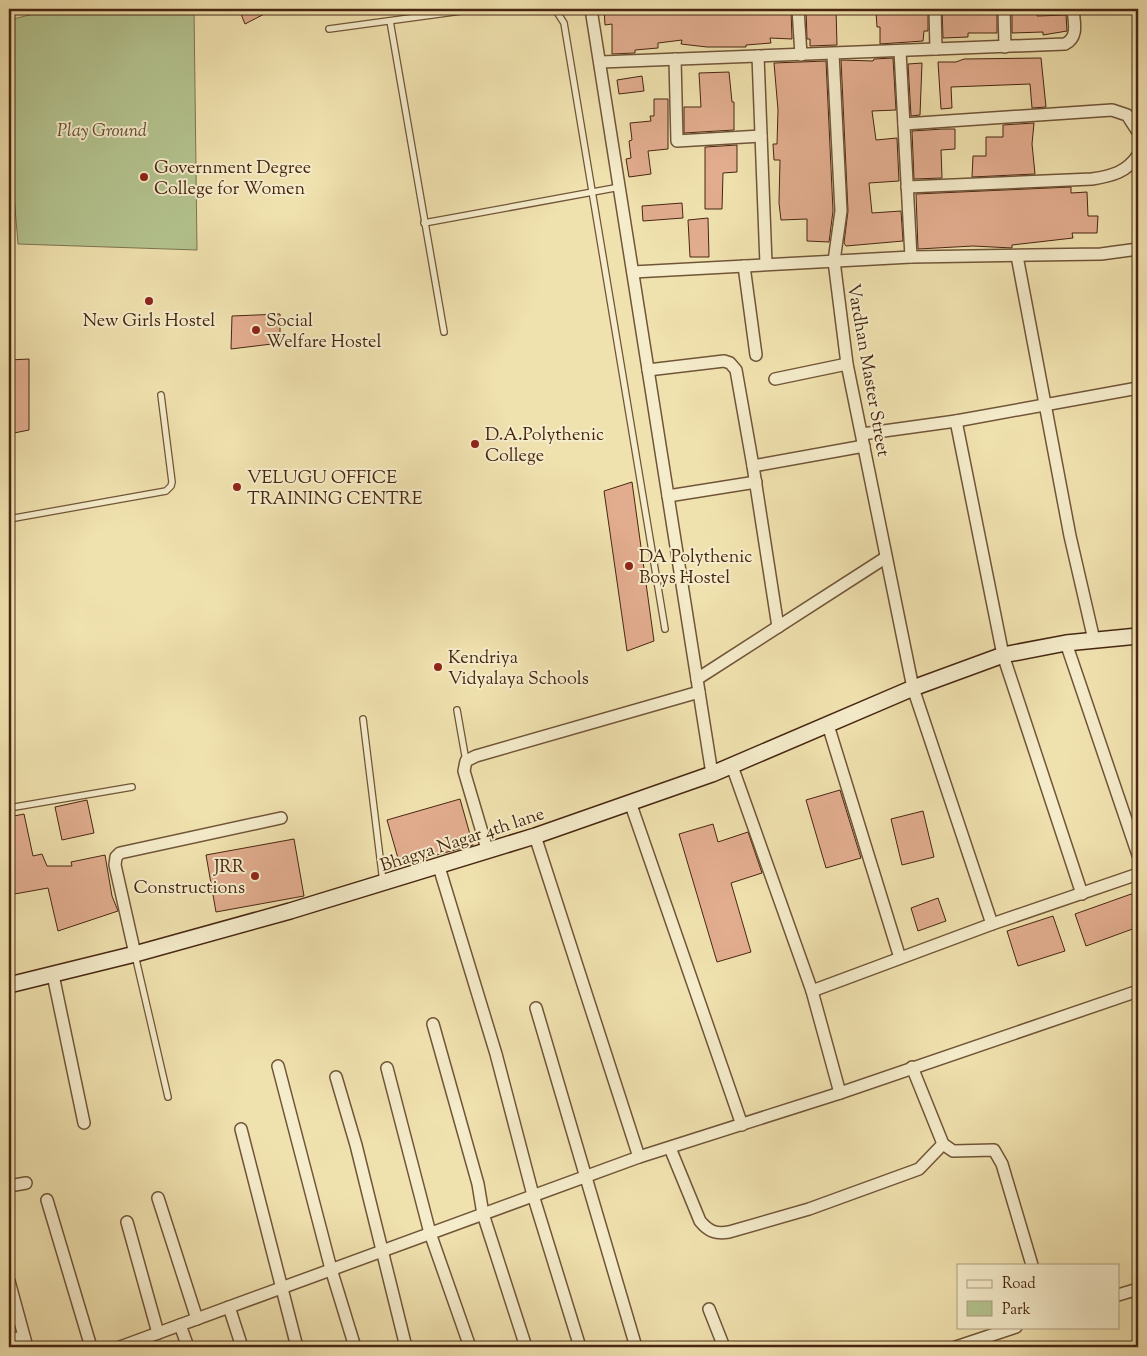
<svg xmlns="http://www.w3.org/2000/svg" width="1147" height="1356" viewBox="0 0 1147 1356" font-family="'Sorts Mill Goudy',serif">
<rect width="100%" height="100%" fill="#f0e2af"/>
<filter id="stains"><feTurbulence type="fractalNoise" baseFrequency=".004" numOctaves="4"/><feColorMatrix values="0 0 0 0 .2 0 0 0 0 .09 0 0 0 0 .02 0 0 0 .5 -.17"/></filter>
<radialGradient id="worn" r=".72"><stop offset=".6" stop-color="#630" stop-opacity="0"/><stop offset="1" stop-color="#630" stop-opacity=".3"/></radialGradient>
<polygon fill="#b4c490" stroke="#7e7550" points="54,9 194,9 197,250 18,244 9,134 9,20"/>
<g fill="#e2ad8f" stroke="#472611">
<polygon points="239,9 274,9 245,24"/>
<polygon points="604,9 791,9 792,39 770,38 771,43 746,45 746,47 707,47 681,44 682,40 658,43 658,48 635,50 635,53 612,54 612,24 605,25"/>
<polygon points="806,9 836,9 837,45 810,46 810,39 807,39"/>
<polygon points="904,9 928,9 928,31 924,31 923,41 880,44 880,27 877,27 876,12 905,12"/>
<polygon points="942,9 950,9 950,13 997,12 997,33 968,33 968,37 943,38"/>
<polygon points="1012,12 1037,12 1037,16 1066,15 1067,31 1043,35 1043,32 1012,33"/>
<polygon points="893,58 896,110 872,111 876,140 897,138 899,181 869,183 872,213 901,211 903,241 846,246 844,243 848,211 841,60 873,61 874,59"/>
<polygon points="1041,58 1046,107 1032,108 1030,84 951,87 952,108 941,109 938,62 956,62 964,59"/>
<polygon points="826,61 833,211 829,242 807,241 807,219 781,220 779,203 780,160 774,160 773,144 777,144 778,110 774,63"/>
<polygon points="922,63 920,115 911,116 908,64"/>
<polygon points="729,72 732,102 734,102 734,130 684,133 684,107 701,107 699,73"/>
<polygon points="642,76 644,91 619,94 617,80"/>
<polygon points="654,99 668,99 668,149 648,151 651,174 629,177 626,159 631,158 629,141 632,140 630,123 651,121 650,116 654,116"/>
<polygon points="1034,123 1032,144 1035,174 972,177 973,156 986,156 986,137 1003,137 1003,125"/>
<polygon points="943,129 955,129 955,149 941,150 942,178 914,179 912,131"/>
<polygon points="737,145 737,172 723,173 722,209 705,209 705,147"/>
<polygon points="1071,187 1071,193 1087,192 1088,216 1098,216 1097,233 1072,233 1073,238 1012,245 1012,248 973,246 918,249 916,194"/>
<polygon points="682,203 683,218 643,221 642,206"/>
<polygon points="708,218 709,257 690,257 688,220"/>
<polygon points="280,314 280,343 231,349 232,316"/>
<polygon points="29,359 29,430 9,434 9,360"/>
<polygon points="632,482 654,641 627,651 604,491"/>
<polygon points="840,790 861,858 826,868 806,800"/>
<polygon points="460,799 473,845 400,865 387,820"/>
<polygon points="87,800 94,833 62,840 55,807"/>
<polygon points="923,811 934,857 902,865 891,819"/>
<polygon points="24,814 33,856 42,854 47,866 72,866 71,862 105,855 112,896 118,911 58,931 48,888 9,895 9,817"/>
<polygon points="713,824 718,842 748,832 762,873 731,883 751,952 717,962 679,834"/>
<polygon points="294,839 304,896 216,912 206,855"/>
<polygon points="1134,893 1138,904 1138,927 1086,946 1075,914"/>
<polygon points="938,898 946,921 918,931 911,908"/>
<polygon points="1053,916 1065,951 1018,966 1007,931"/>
</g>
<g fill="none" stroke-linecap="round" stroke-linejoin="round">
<g stroke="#715538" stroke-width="8">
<g id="lane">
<polyline points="555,9 564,23 665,629"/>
<polyline points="390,21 444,332"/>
<polyline points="329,29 476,9"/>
<polyline points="424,223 620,187"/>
<polyline points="9,519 166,491 171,486 172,482 161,395"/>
<polyline points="457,710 466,761"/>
<polyline points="363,719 383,882"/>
<polyline points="9,808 132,787"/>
<polyline points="135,955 168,1097"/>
</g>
</g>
<g stroke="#715538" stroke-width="14">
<g id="street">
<polyline points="591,9 712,774"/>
<polyline points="798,9 801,55"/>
<polyline points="935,9 936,49"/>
<polyline points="1004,9 1005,47"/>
<polyline points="900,51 911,257"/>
<polyline points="833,54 841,211 834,261 847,364 913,688 992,924"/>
<polyline points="758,56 766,264"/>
<polyline points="675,59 677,141 761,136"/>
<path d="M 601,62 L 1065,44 C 1079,37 1074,22 1073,9"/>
<polyline points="904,124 1112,110 1127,115 1138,132"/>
<path d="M 907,187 L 1092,179 C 1112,176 1127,172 1138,155"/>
<polyline points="1017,256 1070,536 1094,640"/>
<polyline points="744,266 756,355"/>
<polyline points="633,272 911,257 1101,254 1138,249"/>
<polyline points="648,370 724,361 730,363 736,370 753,466 778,627"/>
<polyline points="775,379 847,364"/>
<polyline points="956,421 1003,655 1082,894"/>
<polyline points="862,434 956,421 1138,388"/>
<polyline points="753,466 864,446"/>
<polyline points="668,496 756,482"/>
<polyline points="1066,643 1138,855"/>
<polyline points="697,679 885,558"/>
<polyline points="828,725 900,958"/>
<polyline points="732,766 812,991 840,1093"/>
<polyline points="630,802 742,1125"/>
<polyline points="535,836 639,1157"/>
<polyline points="487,849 464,771 466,761 476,756 699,692"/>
<polyline points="439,867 496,1054 533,1195 580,1347"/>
<polyline points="135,954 115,865 116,857 120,853 281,818"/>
<polyline points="53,975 84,1123"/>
<polyline points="812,991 992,924 1138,874"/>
<polyline points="536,1008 636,1347"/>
<polyline points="433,1024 478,1184 483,1214 526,1347"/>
<polyline points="278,1066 331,1269 355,1347"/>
<polyline points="912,1067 943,1144 953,1151 994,1150 1002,1164 1032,1265"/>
<polyline points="387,1068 430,1233 470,1347"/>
<polyline points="336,1077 356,1145 406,1347"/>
<polyline points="241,1129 297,1347"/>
<path d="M 670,1148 L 700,1221 C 709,1232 716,1234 729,1232 L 809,1209 L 919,1169 L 943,1144"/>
<polyline points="9,1186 26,1183"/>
<polyline points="158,1198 197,1319"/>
<polyline points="47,1200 91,1347"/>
<polyline points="127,1222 158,1333"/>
<polyline points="9,1281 27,1347"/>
<polyline points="1118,1295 1138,1289"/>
<polyline points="229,1307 242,1347"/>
<polyline points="709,1309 724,1347"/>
<polyline points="180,1325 188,1347"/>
<polyline points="9,1340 24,1337"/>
<polyline points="120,1347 639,1157 840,1093 1138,991"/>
<polyline points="956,1347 1016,1327"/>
</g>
</g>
<g stroke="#472611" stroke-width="18">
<polyline id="secondary" points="9,985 135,954 290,911 535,836 712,774 913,688 1003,655 1066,643 1138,636"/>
</g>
<use href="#lane" stroke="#f5eccb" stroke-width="5.5"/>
<use href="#street" stroke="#f5eccb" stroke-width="11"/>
<use href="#secondary" stroke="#f5eccb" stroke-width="15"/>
</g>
<g fill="#8f2418" stroke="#f5eccb" stroke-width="2">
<circle cx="144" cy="177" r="5"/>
<circle cx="149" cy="301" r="5"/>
<circle cx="256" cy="330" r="5"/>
<circle cx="475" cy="444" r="5"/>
<circle cx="237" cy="487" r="5"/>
<circle cx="629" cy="566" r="5"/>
<circle cx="438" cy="667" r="5"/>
<circle cx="255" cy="876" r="5"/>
</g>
<g text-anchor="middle" stroke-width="4" stroke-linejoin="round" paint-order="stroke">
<g font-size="18" font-style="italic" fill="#624e31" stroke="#f5eccb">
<text x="102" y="136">Play Ground</text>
</g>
<g font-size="18" fill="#472611" stroke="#f5eccb" text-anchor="start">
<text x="154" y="173">Government Degree<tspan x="154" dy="21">College for Women</tspan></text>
<text x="149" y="326" text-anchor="middle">New Girls Hostel</text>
<text x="266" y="326">Social<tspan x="266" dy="21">Welfare Hostel</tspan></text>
<text x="485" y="440">D.A.Polythenic<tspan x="485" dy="21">College</tspan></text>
<text x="247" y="483">VELUGU OFFICE<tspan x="247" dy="21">TRAINING CENTRE</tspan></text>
<text x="639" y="562">DA Polythenic<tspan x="639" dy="21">Boys Hostel</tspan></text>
<text x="448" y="663">Kendriya<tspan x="448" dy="21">Vidyalaya Schools</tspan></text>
<text x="245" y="872" text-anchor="end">JRR<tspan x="245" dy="21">Constructions</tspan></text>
</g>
<g font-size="18" fill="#472611" stroke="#f5eccb">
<text transform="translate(869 370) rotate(80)" y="6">Vardhan Master Street</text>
<text transform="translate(462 839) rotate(-18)" y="6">Bhagya Nagar 4th lane</text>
</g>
</g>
<rect width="1147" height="1356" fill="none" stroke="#f0e2af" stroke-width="30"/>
<rect x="10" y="10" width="1127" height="1336" fill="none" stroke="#472611" stroke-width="2.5"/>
<rect x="15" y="15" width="1117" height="1326" fill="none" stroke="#472611"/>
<rect x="957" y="1264" width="162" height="65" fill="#f5eccb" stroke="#af9d81"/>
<rect x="967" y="1280" width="25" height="8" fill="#f5eccb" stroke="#af9d81"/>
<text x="1002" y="1288" font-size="15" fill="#472611">Road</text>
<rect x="967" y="1301" width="25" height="15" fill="#b4c490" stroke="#af9d81"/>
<text x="1002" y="1314" font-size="15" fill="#472611">Park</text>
<rect width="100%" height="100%" filter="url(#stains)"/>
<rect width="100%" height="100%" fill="url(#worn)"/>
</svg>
